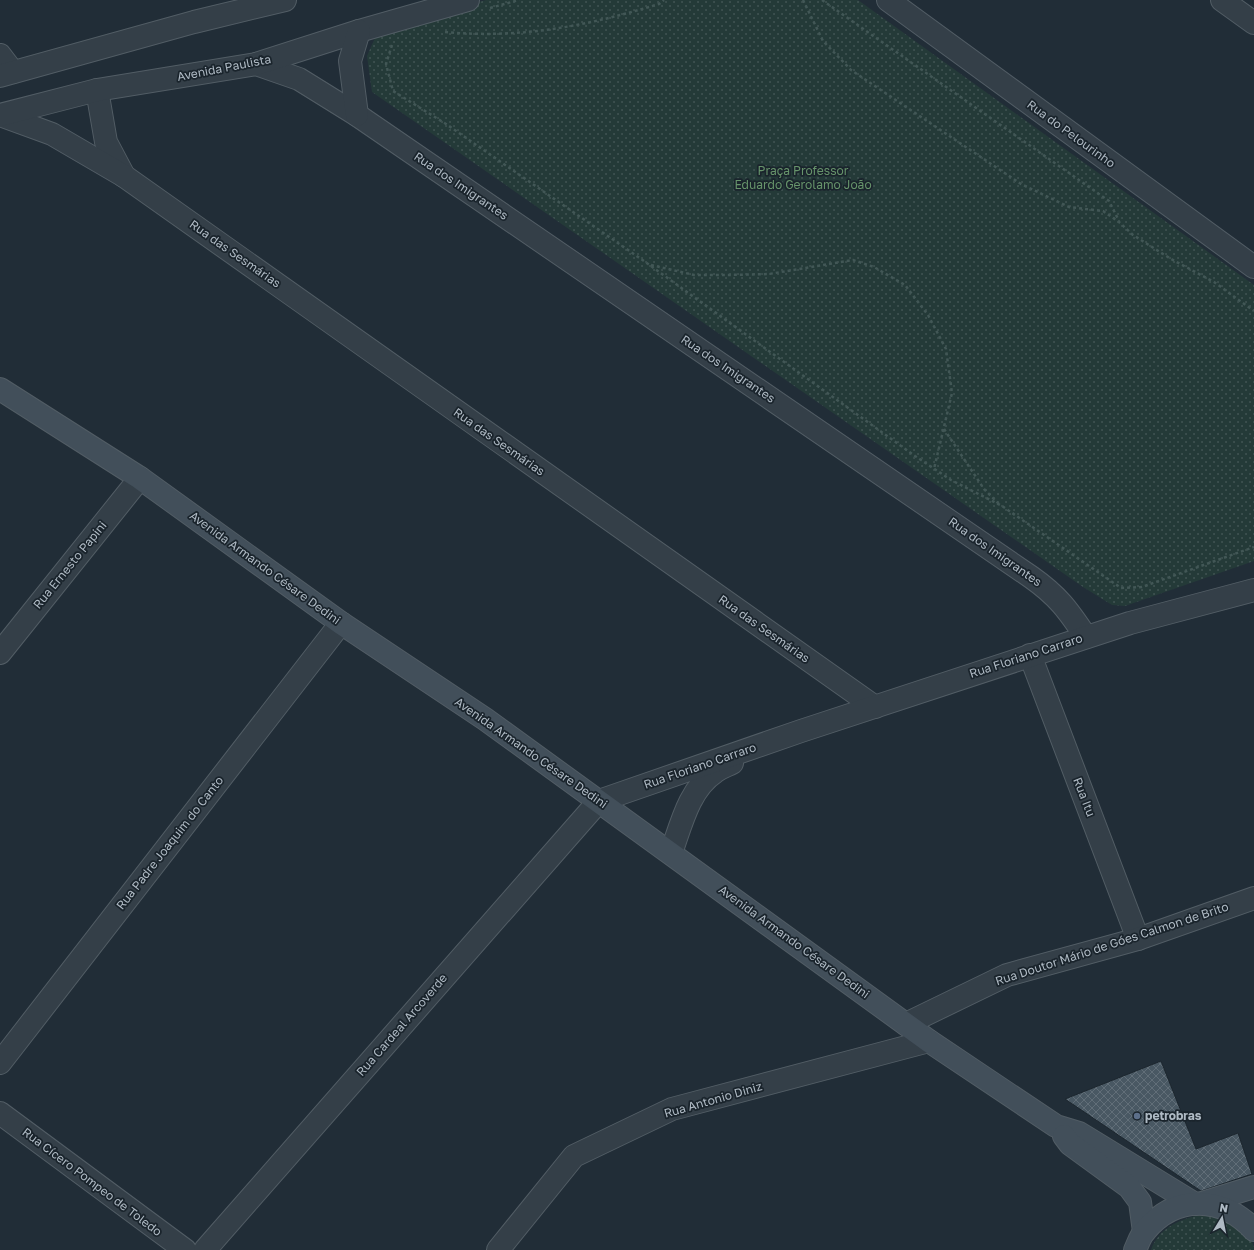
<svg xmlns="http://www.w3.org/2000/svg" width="1254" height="1250" viewBox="0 0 1254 1250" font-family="'Golos Text',sans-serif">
<defs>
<pattern id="grass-dots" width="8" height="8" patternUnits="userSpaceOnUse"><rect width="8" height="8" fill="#243a38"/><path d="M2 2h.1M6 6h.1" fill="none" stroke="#415453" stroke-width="1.8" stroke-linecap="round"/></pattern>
<pattern id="building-cross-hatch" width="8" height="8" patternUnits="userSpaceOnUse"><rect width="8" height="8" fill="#495863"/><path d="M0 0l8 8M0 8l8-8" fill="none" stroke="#616e78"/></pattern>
</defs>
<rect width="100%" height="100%" fill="#212d37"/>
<g fill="url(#grass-dots)">
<polygon points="486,0 858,0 1254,285 1254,561 1125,606 1112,605 1083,587 372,92 367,56 378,31"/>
<path d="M 1199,1215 C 1205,1216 1212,1215 1218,1217 C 1231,1221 1254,1234 1254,1250 L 1151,1250 C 1158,1229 1178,1220 1199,1215 Z"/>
</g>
<polygon fill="url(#building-cross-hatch)" stroke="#1c262e" points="1161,1061 1196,1149 1238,1133 1252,1174 1201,1191 1065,1099"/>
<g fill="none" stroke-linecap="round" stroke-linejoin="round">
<g stroke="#525d65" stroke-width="24">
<g id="street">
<polyline points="888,0 1254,267"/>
<polyline points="1222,0 1254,23"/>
<polyline points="0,55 13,72"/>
<path d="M 256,64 L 299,79 L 357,115 L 1031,577 C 1058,596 1068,610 1086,637"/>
<polyline points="0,76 194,22 285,0"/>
<polyline points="97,90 106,142 124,176"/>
<polyline points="0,115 52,134 124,176 875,707"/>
<polyline points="0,115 97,90 256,64 359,31 468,0"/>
<polyline points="357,115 350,61 359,31"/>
<polyline points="0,653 140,478"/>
<polyline points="1030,655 1138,939"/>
<path d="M 671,853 C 681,825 689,789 715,772 C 720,768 726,766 732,763"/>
<polyline points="906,1024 1007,975 1138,939 1254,898"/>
<polyline points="0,1063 341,623"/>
<polyline points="0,1113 185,1250"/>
<polyline points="205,1250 599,801 801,731 1130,623 1254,590"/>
<polyline points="498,1250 574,1156 672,1109 929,1041"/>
</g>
</g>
<g stroke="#525d65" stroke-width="24">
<g id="secondary">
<polyline points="0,389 140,478 341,623 485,719 929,1041 1056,1126 1079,1133 1195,1204"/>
<polyline points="1064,1136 1070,1144 1129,1187 1140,1202 1144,1232"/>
<polyline points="1202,1203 1254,1187"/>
<path d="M 1135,1250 C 1138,1244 1140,1236 1145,1231 C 1176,1194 1222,1196 1254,1230"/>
</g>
</g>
<g stroke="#425756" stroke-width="2.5" stroke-dasharray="3 3" stroke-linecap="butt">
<polyline points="803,0 823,41 851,70 1021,184 1069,207 1103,211 1119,222 1133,235 1171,259 1214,282 1254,311"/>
<polyline points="822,0 1109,201 1119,221"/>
<polyline points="490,8 519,0"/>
<path d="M 445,32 C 521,39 587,26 659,4 L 664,0"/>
<polyline points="392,45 386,64 393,91 446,124 641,259 915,456 951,480 1002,506 1121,588 1142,587 1254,547"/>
<polyline points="651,265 694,275 728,275 769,274 853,260 874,267 905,285 928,315 946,349 952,393 934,469"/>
<polyline points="944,429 984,489 999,504"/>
</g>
<use href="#street" stroke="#343f48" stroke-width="22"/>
<use href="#secondary" stroke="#424f5a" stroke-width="22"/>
</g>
<circle fill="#5c6f8a" stroke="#1a242c" stroke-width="1.5" cx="1137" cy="1116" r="4"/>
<g text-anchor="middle" stroke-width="3.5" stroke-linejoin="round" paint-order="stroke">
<g font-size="12" fill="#afbac4" stroke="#1a242c">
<text transform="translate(224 68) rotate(-11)" y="4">Avenida Paulista</text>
<text transform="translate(1071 134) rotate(36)" y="4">Rua do Pelourinho</text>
<text transform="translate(461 186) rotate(34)" y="4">Rua dos Imigrantes</text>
<text transform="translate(235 254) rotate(35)" y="4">Rua das Sesmárias</text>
<text transform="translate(728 369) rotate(34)" y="4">Rua dos Imigrantes</text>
<text transform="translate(499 442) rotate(35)" y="4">Rua das Sesmárias</text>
<text transform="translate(995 552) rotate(35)" y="4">Rua dos Imigrantes</text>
<text transform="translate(70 565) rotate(-51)" y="4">Rua Ernesto Papini</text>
<text transform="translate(265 568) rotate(36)" y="4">Avenida Armando Césare Dedini</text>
<text transform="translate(764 629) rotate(35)" y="4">Rua das Sesmárias</text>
<text transform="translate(1026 656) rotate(-18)" y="4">Rua Floriano Carraro</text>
<text transform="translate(531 753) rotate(35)" y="4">Avenida Armando Césare Dedini</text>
<text transform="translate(700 766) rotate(-19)" y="4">Rua Floriano Carraro</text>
<text transform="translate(1084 797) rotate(69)" y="4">Rua Itu</text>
<text transform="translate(170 843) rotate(-52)" y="4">Rua Padre Joaquim do Canto</text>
<text transform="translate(794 942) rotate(36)" y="4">Avenida Armando Césare Dedini</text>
<text transform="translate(1112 944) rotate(-18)" y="4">Rua Doutor Mário de Góes Calmon de Brito</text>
<text transform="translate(402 1025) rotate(-49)" y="4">Rua Cardeal Arcoverde</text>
<text transform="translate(713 1100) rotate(-16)" y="4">Rua Antonio Diniz</text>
<text transform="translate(92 1182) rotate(37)" y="4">Rua Cícero Pompeo de Toledo</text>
</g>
<g font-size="12" fill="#67946b" stroke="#1a242c">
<text x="803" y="175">Praça Professor<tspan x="803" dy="14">Eduardo Gerolamo João</tspan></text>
</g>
<g font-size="12" font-weight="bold" fill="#afbac4" stroke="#1a242c" text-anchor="start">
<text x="1145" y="1120">petrobras</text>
</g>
</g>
<g transform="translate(1222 1218) rotate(10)" stroke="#1a242c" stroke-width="3" paint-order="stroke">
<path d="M0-3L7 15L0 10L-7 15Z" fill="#afbac4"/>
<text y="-6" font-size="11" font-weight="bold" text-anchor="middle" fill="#afbac4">N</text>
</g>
</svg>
